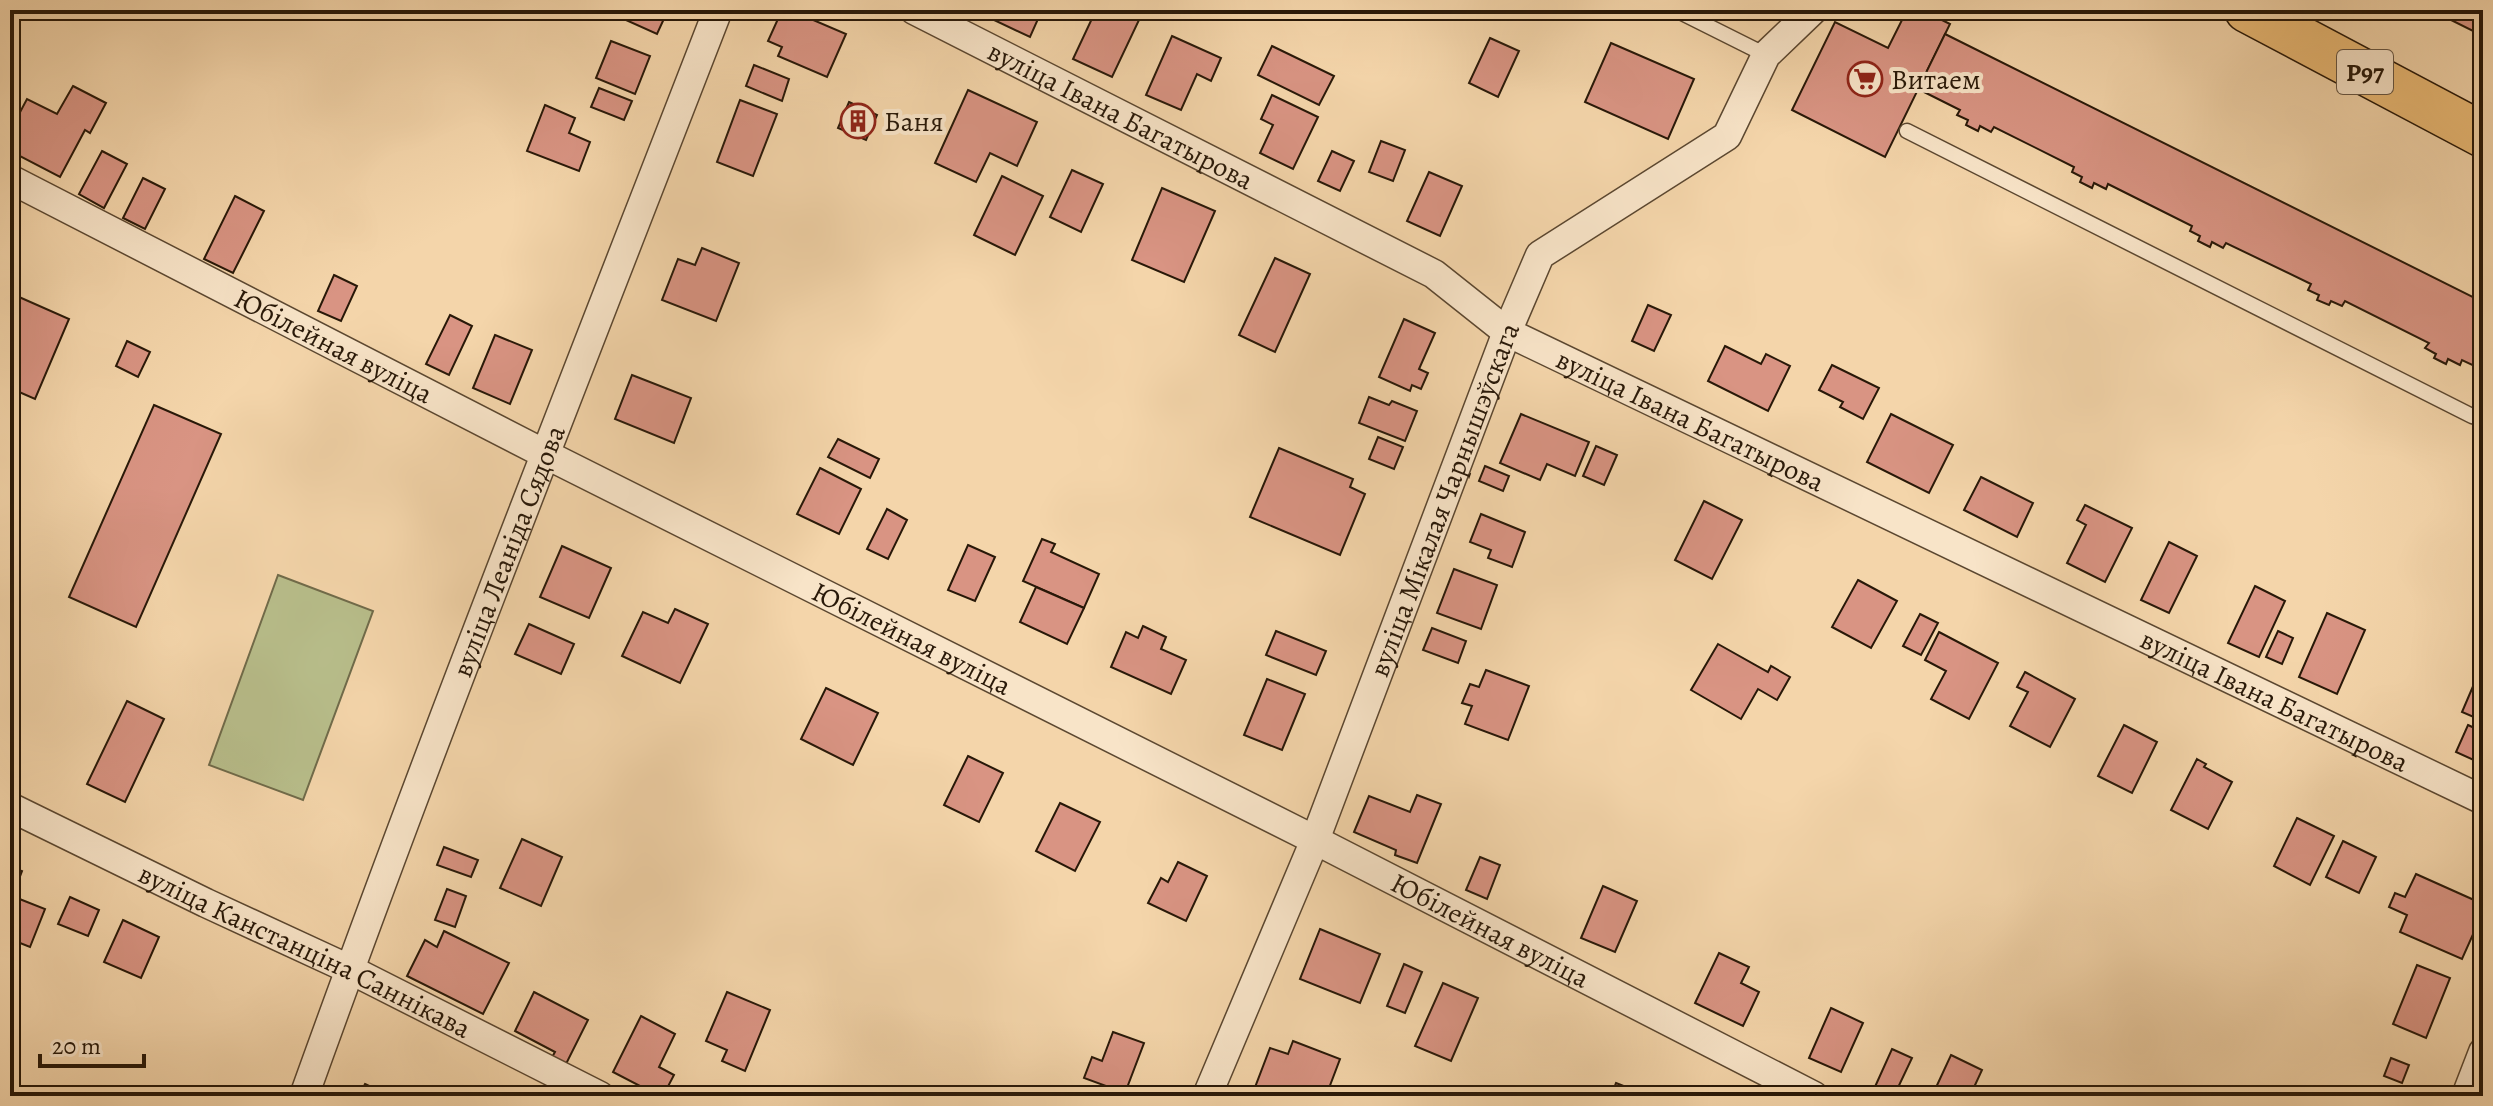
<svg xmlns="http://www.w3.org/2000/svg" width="2493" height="1106" viewBox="0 0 2493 1106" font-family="Alegreya,serif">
<rect width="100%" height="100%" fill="#f4d5aa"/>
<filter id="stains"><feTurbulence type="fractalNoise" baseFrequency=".0025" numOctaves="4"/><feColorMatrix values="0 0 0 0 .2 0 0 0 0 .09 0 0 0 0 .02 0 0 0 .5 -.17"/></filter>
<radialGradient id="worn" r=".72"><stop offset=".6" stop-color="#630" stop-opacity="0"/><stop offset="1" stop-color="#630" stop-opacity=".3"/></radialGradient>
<polygon fill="#b8be8b" stroke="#706b4a" stroke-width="2" points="278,575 373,611 303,800 209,765"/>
<g fill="#d99483" stroke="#281808" stroke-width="2">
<polygon points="620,10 668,10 657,34 617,16"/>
<polygon points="782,10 790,10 846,34 827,77 778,56 782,47 768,41"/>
<polygon points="998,10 1042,10 1030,37 994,20"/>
<polygon points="1096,10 1118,10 1139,20 1112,77 1073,59"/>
<polygon points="1907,10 1922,10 1950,24 1885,157 1792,110 1835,22 1888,48"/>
<polygon points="2431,10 2483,10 2483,36"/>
<polygon points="1945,34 2483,302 2483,370 2462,360 2460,365 2448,359 2446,364 2434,358 2436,354 2425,348 2429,343 2345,301 2342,306 2331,301 2329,305 2317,300 2319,295 2308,290 2311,284 2226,243 2223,248 2212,242 2210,247 2198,241 2200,236 2190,231 2192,226 2108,184 2106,189 2094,183 2092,188 2080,182 2082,177 2072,172 2074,167 1994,127 1991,132 1980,126 1978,131 1966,125 1968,120 1957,115 1960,110 1918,89"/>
<polygon points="1172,36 1221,58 1211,81 1197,74 1181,110 1146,95"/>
<polygon points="1490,38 1519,51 1498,97 1469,83"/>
<polygon points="611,41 650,56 635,94 596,78"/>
<polygon points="1611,43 1694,79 1668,139 1585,102"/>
<polygon points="1272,46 1334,76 1319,105 1258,75"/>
<polygon points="754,65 789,79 782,101 746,86"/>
<polygon points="73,86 106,103 90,133 85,130 60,177 10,151 10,131 27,99 57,114"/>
<polygon points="599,88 632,101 624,120 591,107"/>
<polygon points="968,90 1037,122 1017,166 990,153 976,182 935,163"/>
<polygon points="1272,95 1318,117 1293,169 1260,153 1273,125 1261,119"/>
<polygon points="740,100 777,114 753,176 717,162"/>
<polygon points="849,102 877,115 866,140 838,128"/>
<polygon points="545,105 575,118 569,133 590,142 579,171 527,151"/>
<polygon points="1381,141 1405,150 1393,181 1369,172"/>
<polygon points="102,151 127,164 104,208 79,194"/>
<polygon points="1332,151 1354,161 1340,191 1318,181"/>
<polygon points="1072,170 1103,184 1081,232 1050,217"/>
<polygon points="1429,172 1462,186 1440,236 1407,221"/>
<polygon points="1002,176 1043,196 1015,255 974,235"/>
<polygon points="143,178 165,189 145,229 123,218"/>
<polygon points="1162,188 1215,211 1184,282 1132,260"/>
<polygon points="235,196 264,211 233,273 204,259"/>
<polygon points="702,248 739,263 716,321 662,300 678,259 695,265"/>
<polygon points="1275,258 1310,274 1275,352 1239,335"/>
<polygon points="334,275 357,286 341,321 318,311"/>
<polygon points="10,293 69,319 35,399 10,388"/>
<polygon points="1648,305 1671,315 1654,351 1632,341"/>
<polygon points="450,315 472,326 449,375 426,364"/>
<polygon points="1404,319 1435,333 1419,369 1428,373 1421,389 1412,385 1410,391 1379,377"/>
<polygon points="495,335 532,350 510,404 473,388"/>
<polygon points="127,341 150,352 138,377 116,366"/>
<polygon points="1725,346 1761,364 1766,354 1790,366 1768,411 1708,381"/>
<polygon points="1832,365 1879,388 1863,419 1840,407 1843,402 1819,390"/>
<polygon points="632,375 691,398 674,443 615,419"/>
<polygon points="1369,397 1389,405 1392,401 1417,411 1405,441 1359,423"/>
<polygon points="154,405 221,434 136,627 69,597"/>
<polygon points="1521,414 1589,442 1575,476 1547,464 1540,480 1500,463"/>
<polygon points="1891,414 1953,445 1929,493 1867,462"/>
<polygon points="1378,437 1403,447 1394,469 1369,459"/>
<polygon points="838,439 879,459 870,478 828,457"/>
<polygon points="1596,446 1617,455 1604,485 1583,476"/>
<polygon points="1279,448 1353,479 1350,487 1365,494 1340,555 1250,517"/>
<polygon points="1485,466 1509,476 1503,491 1479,481"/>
<polygon points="820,468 861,489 839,534 797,514"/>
<polygon points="1981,477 2033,503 2017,537 1964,510"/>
<polygon points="1704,501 1742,520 1712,579 1675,560"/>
<polygon points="2085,505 2132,528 2105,582 2067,563 2086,525 2077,520"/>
<polygon points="887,509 907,520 888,559 867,549"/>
<polygon points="1481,514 1525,532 1512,567 1488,558 1491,550 1470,542"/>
<polygon points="1042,539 1055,544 1051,552 1099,574 1084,608 1023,581"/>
<polygon points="2169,542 2197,556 2169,613 2141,600"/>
<polygon points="968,545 995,557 975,601 948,590"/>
<polygon points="562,546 611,568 589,618 540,597"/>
<polygon points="1454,569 1497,585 1481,629 1437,613"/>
<polygon points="1858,580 1897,601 1871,648 1832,627"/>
<polygon points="2255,586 2285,601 2259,657 2228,643"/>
<polygon points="1036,587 1084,608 1067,644 1020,622"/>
<polygon points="675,609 708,624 680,683 622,656 643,612 668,623"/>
<polygon points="2327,613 2365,630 2337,694 2299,677"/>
<polygon points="1920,614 1938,623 1921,655 1903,646"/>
<polygon points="529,624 574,644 561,674 515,654"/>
<polygon points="1143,626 1166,637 1161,649 1186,660 1171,694 1111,667 1126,632 1138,638"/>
<polygon points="1432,628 1466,641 1458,663 1423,650"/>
<polygon points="1276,631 1326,651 1316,675 1266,655"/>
<polygon points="2278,631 2293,638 2282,664 2266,657"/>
<polygon points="1939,632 1998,663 1969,719 1931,699 1946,671 1925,660"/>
<polygon points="1718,644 1768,672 1771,666 1790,677 1777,700 1758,689 1741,719 1691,690"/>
<polygon points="2483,663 2483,721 2462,712"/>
<polygon points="1486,670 1529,686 1508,740 1465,724 1472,706 1462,703 1470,684 1479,687"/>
<polygon points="2025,672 2075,699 2050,747 2010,726 2028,692 2017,687"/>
<polygon points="1267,679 1305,694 1282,750 1244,735"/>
<polygon points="826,688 878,713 853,765 801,739"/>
<polygon points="127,701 164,719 125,802 87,784"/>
<polygon points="2124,725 2157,742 2132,793 2098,776"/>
<polygon points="2468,725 2483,732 2483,750 2478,762 2456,752"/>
<polygon points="968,756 1003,773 979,822 944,805"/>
<polygon points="2197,759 2206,764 2204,767 2232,782 2208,829 2171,810"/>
<polygon points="1417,795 1441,804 1417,863 1395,855 1396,850 1354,832 1369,796 1410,812"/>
<polygon points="1060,803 1100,822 1075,871 1036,851"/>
<polygon points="2297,818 2334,836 2310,885 2274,866"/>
<polygon points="522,839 562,857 541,906 500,888"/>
<polygon points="2343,841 2376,857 2359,893 2326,877"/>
<polygon points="444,847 478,860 471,877 437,865"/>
<polygon points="1480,857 1500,865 1487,899 1466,890"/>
<polygon points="1178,862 1207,876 1186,921 1148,903 1161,878 1168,882"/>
<polygon points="10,867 22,871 10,903"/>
<polygon points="2416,874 2483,904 2483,912 2462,959 2400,932 2407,915 2389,907 2395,893 2405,897"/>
<polygon points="1603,886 1637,901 1615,952 1581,938"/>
<polygon points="447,889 466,896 455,927 435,920"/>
<polygon points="70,897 99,910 88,936 58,924"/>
<polygon points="17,898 45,909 30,947 10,939 10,915"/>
<polygon points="123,920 159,937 141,978 104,962"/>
<polygon points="1320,929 1380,954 1360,1003 1300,979"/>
<polygon points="444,931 509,963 483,1014 407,976 425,940 437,947"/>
<polygon points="1719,953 1749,967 1741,983 1759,992 1743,1026 1695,1003"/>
<polygon points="1404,964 1422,972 1405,1013 1387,1006"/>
<polygon points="2417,965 2450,978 2426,1038 2393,1024"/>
<polygon points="1443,983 1478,998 1451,1061 1415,1046"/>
<polygon points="534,992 588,1020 565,1066 551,1059 555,1052 515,1031"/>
<polygon points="727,992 770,1010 745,1071 722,1061 727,1050 706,1041"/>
<polygon points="1831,1008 1863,1023 1841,1072 1809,1058"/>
<polygon points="641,1016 675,1034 659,1067 674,1075 663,1096 645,1096 646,1089 613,1072"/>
<polygon points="1113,1032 1144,1043 1125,1093 1084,1078 1092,1057 1102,1061"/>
<polygon points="1293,1041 1340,1059 1326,1096 1270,1096 1254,1090 1270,1048 1288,1054"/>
<polygon points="1892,1049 1912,1058 1894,1096 1874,1089"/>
<polygon points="1951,1055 1982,1070 1970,1096 1932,1096"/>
<polygon points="2391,1058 2409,1065 2402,1083 2384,1076"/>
<polygon points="1616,1083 1634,1090 1632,1096 1611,1096"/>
<polygon points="365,1084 390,1096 359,1096"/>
</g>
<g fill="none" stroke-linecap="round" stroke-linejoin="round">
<g stroke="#5b4730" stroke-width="17">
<g id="service">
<polyline points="1676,10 1766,55"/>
<polyline points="1907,131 2472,416 2483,419"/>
</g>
</g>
<g stroke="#5b4730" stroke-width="31">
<g id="minor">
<path id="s1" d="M 914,10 L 1434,274 L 1507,332 L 2483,800"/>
<path id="s2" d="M 10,179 L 545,454 L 1315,840 L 1814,1096"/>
<path id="s3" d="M 10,807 L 206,903 L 349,969 L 600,1096"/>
<path id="s4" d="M 304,1096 C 435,731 578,371 718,10"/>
<path id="s5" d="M 1207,1096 L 1315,840 L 1507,332 L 1540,255 L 1727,136 L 1766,55 L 1813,10"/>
<polyline points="2466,1096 2483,1052"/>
</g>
</g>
<g stroke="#281808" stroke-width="47">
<polyline id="primary" points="2247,10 2483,135"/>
</g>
<use href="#service" stroke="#f8e4c8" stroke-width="14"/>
<use href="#minor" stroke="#f8e4c8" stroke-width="28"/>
<use href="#primary" stroke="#eaba75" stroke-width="44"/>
</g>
<defs>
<g id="supermarket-ring" transform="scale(1.8)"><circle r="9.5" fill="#f8e4c8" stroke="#8f2418" stroke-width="1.5"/><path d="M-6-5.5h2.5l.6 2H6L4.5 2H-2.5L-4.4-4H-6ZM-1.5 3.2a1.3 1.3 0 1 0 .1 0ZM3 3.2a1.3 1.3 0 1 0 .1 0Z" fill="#8f2418"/></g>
<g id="building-ring" transform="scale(1.8)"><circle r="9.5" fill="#f8e4c8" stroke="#8f2418" stroke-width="1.5"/><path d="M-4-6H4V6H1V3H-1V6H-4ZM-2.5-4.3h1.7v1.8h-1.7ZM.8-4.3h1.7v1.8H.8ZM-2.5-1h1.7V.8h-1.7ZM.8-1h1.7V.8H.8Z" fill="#8f2418"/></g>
</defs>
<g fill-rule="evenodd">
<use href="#supermarket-ring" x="1865" y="79"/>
<use href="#building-ring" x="858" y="121"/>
</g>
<g text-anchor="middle" stroke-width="8" stroke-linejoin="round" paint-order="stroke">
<rect fill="#f8e4c8" stroke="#665542" stroke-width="2" x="2337" y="50" width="56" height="44" rx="6"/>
<g font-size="26" font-weight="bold" fill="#281808">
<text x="2365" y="81">Р97</text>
</g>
<g font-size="28" fill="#281808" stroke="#f8e4c8" text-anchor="start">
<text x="1891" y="89">Витаем</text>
<text x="884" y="131">Баня</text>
</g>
<g font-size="28" fill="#281808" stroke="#f8e4c8">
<text dy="10" stroke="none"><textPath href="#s1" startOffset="232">вуліца Івана Багатырова</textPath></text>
<text dy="10" stroke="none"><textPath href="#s2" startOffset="364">Юбілейная вуліца</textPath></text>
<text dy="10" stroke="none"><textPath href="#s1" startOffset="880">вуліца Івана Багатырова</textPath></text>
<text dy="10" stroke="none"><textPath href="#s5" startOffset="642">вуліца Мікалая Чарнышэўскага</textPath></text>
<text dy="10" stroke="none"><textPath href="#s4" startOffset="582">вуліца Леаніда Сядова</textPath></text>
<text dy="10" stroke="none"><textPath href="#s2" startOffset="1012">Юбілейная вуліца</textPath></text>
<text dy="10" stroke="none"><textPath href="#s1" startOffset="1528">вуліца Івана Багатырова</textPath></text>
<text dy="10" stroke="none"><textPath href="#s2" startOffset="1660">Юбілейная вуліца</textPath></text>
<text dy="10" stroke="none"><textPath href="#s3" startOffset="328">вуліца Канстанціна Саннікава</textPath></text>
</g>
</g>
<rect width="2493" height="1106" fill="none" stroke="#f4d5aa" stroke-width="40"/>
<rect x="12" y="12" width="2469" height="1082" fill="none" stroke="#281808" stroke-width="4"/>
<rect x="20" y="20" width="2453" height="1066" fill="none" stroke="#281808" stroke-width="2"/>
<path d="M40 1054v12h104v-12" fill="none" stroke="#281808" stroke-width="4"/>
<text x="52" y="1054" font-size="24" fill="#281808" stroke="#f8e4c8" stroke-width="6" paint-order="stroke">20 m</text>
<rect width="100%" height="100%" filter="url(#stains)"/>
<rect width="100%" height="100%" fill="url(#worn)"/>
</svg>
